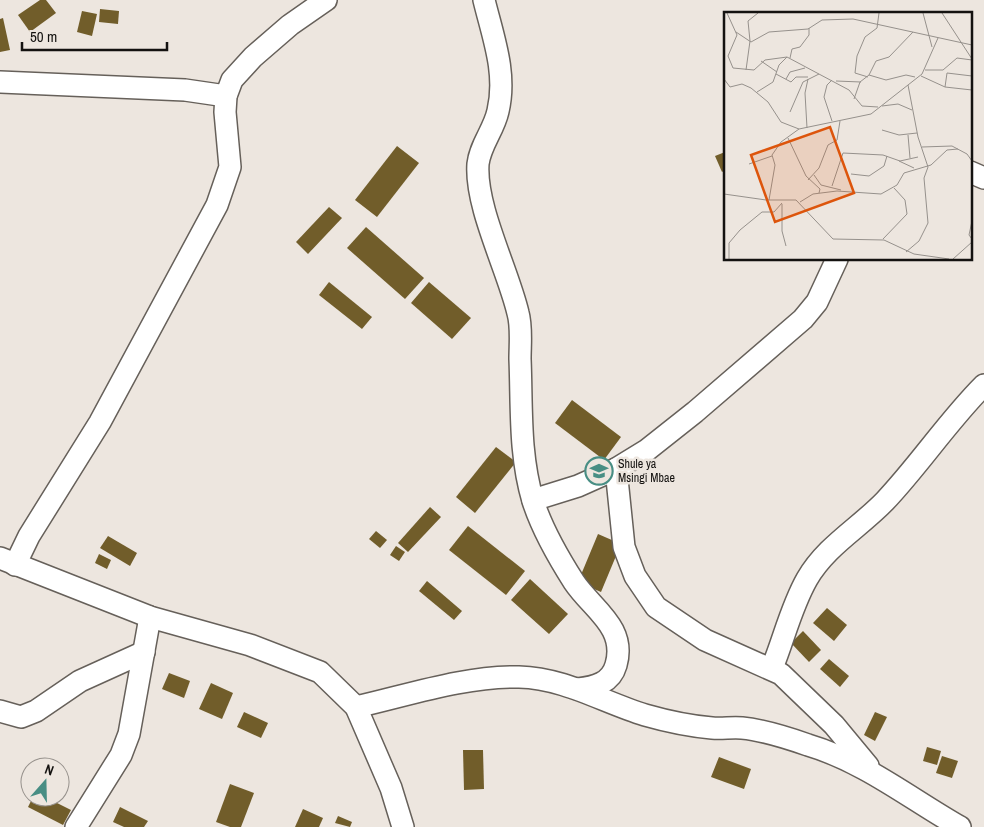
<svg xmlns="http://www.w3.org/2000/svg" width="984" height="827" viewBox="0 0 984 827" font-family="'Archivo Narrow',sans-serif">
<rect width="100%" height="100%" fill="#ede6df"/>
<g fill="#715d2a">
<polygon points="40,0 46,0 56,13 30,32 18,15"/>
<polygon points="100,9 119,11 118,24 99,22"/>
<polygon points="82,11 97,14 92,36 77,32"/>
<polygon points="3,18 10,50 0,52 0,19"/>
<polygon points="397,146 419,163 377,217 355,200"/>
<polygon points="725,152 725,170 722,172 715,156"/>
<polygon points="329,207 342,218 308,254 296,242"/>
<polygon points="366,227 424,278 405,299 347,248"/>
<polygon points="329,282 372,317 362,329 319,295"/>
<polygon points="429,282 471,318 452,339 411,303"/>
<polygon points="572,400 621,437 604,460 555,423"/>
<polygon points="496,447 516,462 475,513 456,497"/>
<polygon points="430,507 441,517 408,552 398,543"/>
<polygon points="468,526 525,571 506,595 449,550"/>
<polygon points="376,531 387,540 380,548 369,539"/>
<polygon points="598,534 621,544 601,592 578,582"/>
<polygon points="108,536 137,553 130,566 100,548"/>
<polygon points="396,546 405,552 399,561 390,555"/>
<polygon points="99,554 111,560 107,569 95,563"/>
<polygon points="530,579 568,614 549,634 511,600"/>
<polygon points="427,581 462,611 454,620 419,591"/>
<polygon points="827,608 847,625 834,641 813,623"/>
<polygon points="803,631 821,650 809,662 791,643"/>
<polygon points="829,659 849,676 840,687 820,669"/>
<polygon points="169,673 190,681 184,698 162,689"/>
<polygon points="211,683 233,693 222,719 199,709"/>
<polygon points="244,712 268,723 261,738 237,727"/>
<polygon points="875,712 887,717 875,741 864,735"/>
<polygon points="927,747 941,751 937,765 923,761"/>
<polygon points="463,750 483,750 484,789 464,790"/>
<polygon points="942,756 958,761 952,778 936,773"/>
<polygon points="719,757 751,769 744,789 711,777"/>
<polygon points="230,784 254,793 241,827 230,827 216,822"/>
<polygon points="33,797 45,797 71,810 63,825 28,807"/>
<polygon points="120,807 148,821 144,827 124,827 113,822"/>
<polygon points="303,809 323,818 319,827 295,827"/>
<polygon points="338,816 352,822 350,827 335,823"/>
</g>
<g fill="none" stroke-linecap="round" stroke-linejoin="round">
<g stroke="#66605a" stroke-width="24">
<g id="minor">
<path d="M 484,0 C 493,37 507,73 498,111 C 494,130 480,145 478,164 C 475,207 508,270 518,313 C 522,327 520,344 520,359 C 522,407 519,454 533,501 C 542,529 558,557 574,582 C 592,609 627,627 616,665 C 611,683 595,687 578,689"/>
<polyline points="0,82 185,90 226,96"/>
<polyline points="970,172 984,178"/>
<polyline points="616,469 624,547 635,576 656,607 705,640 781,674 834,725 868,766"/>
<polyline points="533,500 578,486 616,469 647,450 695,412 803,319 817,302 837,259"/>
<polyline points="0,558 150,617 250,645 320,672 356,707 391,788 403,827"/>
<polyline points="15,565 29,536 100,422 217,205 230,167 225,112 226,96 232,80 253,57 290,25 326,0"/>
<path d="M 772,668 C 784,639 791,607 807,579 C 826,546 859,528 885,501 C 920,464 948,421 984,385"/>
<path d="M 356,707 C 409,695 465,676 519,677 C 564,678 603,702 645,715 C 666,721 689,726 712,728 C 722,729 732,727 742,728 C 763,730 788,738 808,745 C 865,762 909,798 960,827"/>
<polyline points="0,711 21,717 36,711 80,681 144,652"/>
<polyline points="76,827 121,755 129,734 150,617"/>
</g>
</g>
<use href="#minor" stroke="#fff" stroke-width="21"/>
</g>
<defs>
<g id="school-ring" transform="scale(1.4375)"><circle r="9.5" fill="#ede6df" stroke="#488e84" stroke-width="1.5"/><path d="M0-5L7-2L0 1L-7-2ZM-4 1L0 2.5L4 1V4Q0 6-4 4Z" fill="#488e84"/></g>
</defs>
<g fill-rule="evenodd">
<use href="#school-ring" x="599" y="471"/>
</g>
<g text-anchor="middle" stroke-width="5" stroke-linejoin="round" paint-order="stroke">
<g font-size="12" fill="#141210" stroke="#ede6df" text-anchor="start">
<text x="618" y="468">Shule ya<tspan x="618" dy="14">Msingi Mbae</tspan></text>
</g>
</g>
<g transform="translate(724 12)">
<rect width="248" height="248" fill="#ede6df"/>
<path fill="none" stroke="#96918c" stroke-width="1" d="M 3,1 L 13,23 L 4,44 L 9,56 L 30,58 L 41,48 L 63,45 L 125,78 L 138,94 L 154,95M 199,1 L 208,35M 218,1 L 248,47M 12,20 L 27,30 L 45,20 L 84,17 L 98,8 L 129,7 L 248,33M 66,46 L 68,37 L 76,35 L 85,23 L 85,16M 37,49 L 53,60M 22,58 L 26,29 L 24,9 L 34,1M 201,58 L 219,58 L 233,46 L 248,48M 52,62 L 67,70 L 72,65 L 84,65M 145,63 L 162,68 L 182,63 L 191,65M 197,64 L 221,75 L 248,78M 144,65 L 131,61 L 133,44 L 141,25 L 153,16 L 155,1M 0,67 L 6,75 L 18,72 L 27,76 L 44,90 L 57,110 L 75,117M 62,67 L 66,60 L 81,56M 108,68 L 103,73 L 100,85 L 108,109M 112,69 L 137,70M 221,75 L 223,61 L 248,64M 33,80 L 49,70 L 55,53 L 63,45M 130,87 L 136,70 L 145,63 L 152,49 L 165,45 L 189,20M 158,94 L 174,92 L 188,98M 66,100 L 79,70 L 95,62M 83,116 L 81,81 L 84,67M 158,118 L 175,123 L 193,121M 184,123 L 186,146M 64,126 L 82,164 L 96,177 L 95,181M 198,135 L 228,134 L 243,142 L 248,149M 175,149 L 190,156M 25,152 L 48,144M 127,162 L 145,164 L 160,154 L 163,144M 90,163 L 97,173 L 117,178M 84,168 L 95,156 L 104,133 L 113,128 L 116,109M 108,174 L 119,141 L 159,143 L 176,149 L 194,145M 0,182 L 42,188 L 72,188 L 109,227 L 160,228 L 190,242 L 225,247M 45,188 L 51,153 L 48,143 L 57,130 L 75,117 L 147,102 L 198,62 L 214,26M 76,190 L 89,182 L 113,179 L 157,182 L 173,173 L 180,161 L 207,153 L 223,138 L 234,137M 58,192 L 58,219 L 62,234M 248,209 L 245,223 L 248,227M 159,227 L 183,202 L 181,188 L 170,176M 182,240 L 195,229 L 204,211 L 200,166 L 204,155 L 194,125 L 184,73M 5,247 L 5,231 L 16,218 L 38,200 L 50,200 L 58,191M 229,247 L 248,230"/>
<path fill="#dd550c" fill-opacity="0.15" stroke="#dd550c" stroke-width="2.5" d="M 106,115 L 130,181 L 51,210 L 27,143 Z"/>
<rect width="248" height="248" fill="none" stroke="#141210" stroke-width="2.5"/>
</g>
<g transform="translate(45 782) rotate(20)"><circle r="24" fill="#ede6df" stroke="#96918c"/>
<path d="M0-4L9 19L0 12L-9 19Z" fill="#488e84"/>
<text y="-8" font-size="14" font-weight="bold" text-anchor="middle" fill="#141210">N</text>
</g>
<path d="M22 42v8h145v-8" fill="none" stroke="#141210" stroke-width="2.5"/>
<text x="30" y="42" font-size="15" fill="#141210" stroke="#ede6df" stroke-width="4" paint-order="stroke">50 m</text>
</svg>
